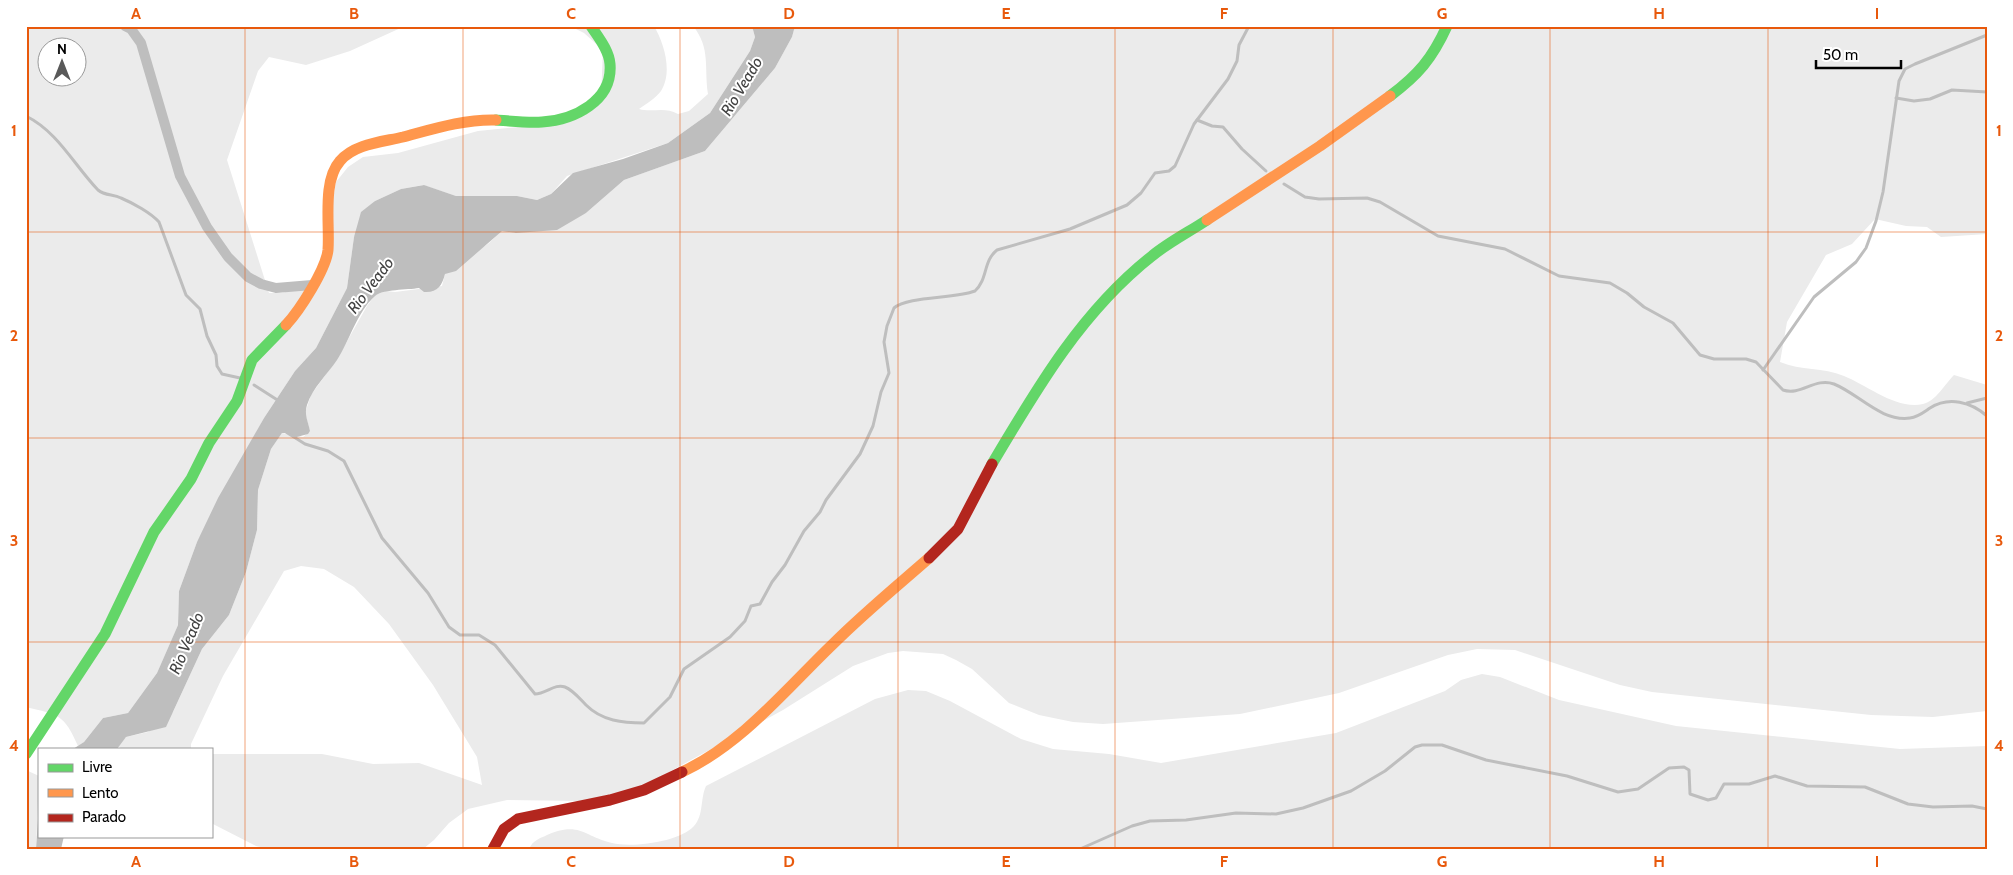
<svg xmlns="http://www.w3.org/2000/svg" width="2013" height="875" viewBox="0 0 2013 875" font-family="Cabin,sans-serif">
<rect width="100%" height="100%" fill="#fff"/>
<g fill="#ebebeb" fill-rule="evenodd">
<path d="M 26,26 L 405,26 L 350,51 L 306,65 L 269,57 L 258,71 L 227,160 L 269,293 L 282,293 L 305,287 L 320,275 L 336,182 L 348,167 L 363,157 L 398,153 L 478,131 L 558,123 L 601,97 L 603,50 L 584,33 L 570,26 L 654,26 C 664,43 673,72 661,91 C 656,98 646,104 639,109 C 653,113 664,106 678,114 L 689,111 L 708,94 C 704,68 711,48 693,26 L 752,26 L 755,37 L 750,51 L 710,113 L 668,143 L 567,176 L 551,194 L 537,200 L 517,196 L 456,196 L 423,185 L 401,189 L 375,201 L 354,237 L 347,288 L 316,348 L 295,371 L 264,418 L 197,542 L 179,591 L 178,625 L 157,673 L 128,713 L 103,718 L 84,742 L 78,746 C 64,714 59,715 26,707 ZM 48,48 L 78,48 L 78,78 L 48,78 Z"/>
<path d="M 795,26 L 1987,26 L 1987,234 L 1941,237 L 1927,227 L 1906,226 L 1875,219 L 1852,244 L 1826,255 L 1787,322 L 1780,362 C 1801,371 1823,367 1844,376 C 1867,385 1896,410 1923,404 C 1936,401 1945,384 1954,375 L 1987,385 L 1987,711 L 1933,717 L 1871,715 L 1652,692 L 1620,685 L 1515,650 L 1477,649 L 1448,655 L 1339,693 L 1240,714 L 1103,724 L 1073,722 L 1039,715 L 1009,703 L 972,669 L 956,660 L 943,654 L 903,651 L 888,653 L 853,666 L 783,710 L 634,791 L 578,801 L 507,800 L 468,809 L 449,823 L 434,840 L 423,849 L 269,849 L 256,846 L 211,823 L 211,754 L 322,754 L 373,764 L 419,763 L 482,785 L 477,757 L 433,685 L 389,624 L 354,587 L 324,569 L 301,566 L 284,571 L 223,676 L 191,744 L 191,749 L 122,749 L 118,746 L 126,737 L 148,732 L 173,712 L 202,649 L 229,615 L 246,572 L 257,530 L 258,490 L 271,449 L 282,433 L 303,437 L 310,431 L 305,413 L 311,395 L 337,359 L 367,306 L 375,295 L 386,291 L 395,292 L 442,286 L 445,274 L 489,243 L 502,230 L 516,233 L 586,213 L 624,180 L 705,151 L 775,68 L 792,37 Z"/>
<path d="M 1482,674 L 1500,677 L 1559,700 L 1676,726 L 1900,749 L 1987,746 L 1987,849 L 529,849 C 533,840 539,839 547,835 C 580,821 583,836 612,843 C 632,848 680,842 694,826 C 704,815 700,799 706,786 L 875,699 L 908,690 L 926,691 L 950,701 L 1021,739 L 1053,749 L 1109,754 L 1161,763 L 1336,733 L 1445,691 L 1461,680 Z"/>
<polygon points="26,770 39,776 36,849 26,849"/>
</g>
<g fill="#bebebe">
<path d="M 752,26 L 795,26 L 792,37 L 775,68 L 705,151 L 624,180 L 586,213 L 557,230 L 516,233 L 502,231 L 456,271 L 445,274 C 442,286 437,293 424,292 L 419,288 C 407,290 383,289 375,296 C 357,312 350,340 337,360 C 327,375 313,387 307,405 C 304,415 308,421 310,431 L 308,434 L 293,438 L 289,433 L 282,433 L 271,449 L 258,490 L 257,530 L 246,572 L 229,615 L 202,649 L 166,727 L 126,737 L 117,749 L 73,749 L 84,742 L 103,718 L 128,713 L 157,673 L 178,625 L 179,591 L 197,542 L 218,498 L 264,418 L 295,371 L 316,348 L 347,288 L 354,237 L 361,212 L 375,201 L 401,189 L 424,185 L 456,196 L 517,196 L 537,200 L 551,194 L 573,173 L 623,159 L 668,143 L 710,113 L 750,51 L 755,37 Z"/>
<polygon points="39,804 39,836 64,836 61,849 36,849"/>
</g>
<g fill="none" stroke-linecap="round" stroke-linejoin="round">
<g stroke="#bebebe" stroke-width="3">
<polyline points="1896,98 1914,101 1930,99 1952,90 1987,92"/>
<path d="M 26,116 C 58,132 74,165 98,190 C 105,196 113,194 121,198 C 133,203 151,213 159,222 L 186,295 L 200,309 L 207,336 L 216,355 L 217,366 L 222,374 L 240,378"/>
<polyline points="1197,120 1212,126 1223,127 1242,149 1266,171"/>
<path d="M 1284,184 L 1305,197 L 1319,199 L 1367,198 L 1380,202 L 1438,236 L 1505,249 L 1559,276 L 1610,283 L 1627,293 L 1644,307 L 1673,323 L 1700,355 L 1714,359 L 1746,359 L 1756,362 L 1783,390 C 1801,396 1815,377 1834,384 C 1859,394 1881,422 1910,418 C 1918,417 1924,412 1930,408 C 1949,396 1971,402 1987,416"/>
<polyline points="1763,370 1814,297 1856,262 1866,248 1876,221 1883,192 1899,81 1905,69 1915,64 1987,35"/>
<polyline points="254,385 279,401"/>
<polyline points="1967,403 1987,398"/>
<path d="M 286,432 L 305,444 L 328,451 L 344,461 L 382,538 L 428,593 L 449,627 L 460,635 L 479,635 L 495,645 L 535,694 C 546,694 555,683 565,687 C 573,690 580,699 586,705 C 602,721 623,723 644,723 L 670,697 L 684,669 L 730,637 L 745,621 L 751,606 L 760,604 L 772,582 L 785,565 L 804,531 L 820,512 L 826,500 L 860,454 L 873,426 L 881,392 L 889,373 L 884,342 L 887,326 L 894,308 C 908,296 954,299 975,291 C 988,279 983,261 997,250 L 1070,229 L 1127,205 L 1141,193 L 1155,173 L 1169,171 L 1175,166 L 1194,124 L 1228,79 L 1237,61 L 1239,45 L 1249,26"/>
<polyline points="1080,849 1132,826 1150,821 1186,820 1236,813 1276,814 1303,808 1351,791 1385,771 1415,747 1422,745 1442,745 1486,760 1567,776 1618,792 1638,789 1669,768 1684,767 1689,770 1690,794 1708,800 1716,798 1724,784 1749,784 1775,776 1807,786 1865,787 1908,804 1933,807 1972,806 1987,809"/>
</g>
<polyline stroke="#bebebe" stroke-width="10" points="125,26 131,29 141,43 180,176 207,227 228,257 248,277 261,284 276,288 312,285"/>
<g stroke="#63d668" stroke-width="11">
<path d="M 1390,96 C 1418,75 1432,59 1447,26"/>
<path d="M 496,120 C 511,121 527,123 542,122 C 574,120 613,101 610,64 C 609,50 598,37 591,26"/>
<path d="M 992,464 C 1037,388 1082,311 1152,256 C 1169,242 1189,232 1207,220"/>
<polyline points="26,754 105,634 154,532 191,479 209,443 237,401 252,360 286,325"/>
</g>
<g stroke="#ff974d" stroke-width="11">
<polyline points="1207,220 1320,146 1390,96"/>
<path d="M 286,325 C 300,310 326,269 328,250 C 330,225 322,181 340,161 C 354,144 382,142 403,137 C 433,129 464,119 496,120"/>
<path d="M 682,772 C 742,744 786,689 833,644 C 863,614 897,586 929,558"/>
</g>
<g stroke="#b3261e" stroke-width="11">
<polyline points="929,558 958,529 992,464"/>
<polyline points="493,849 504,829 518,819 610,800 644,790 682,772"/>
</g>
</g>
<path fill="none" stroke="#e8590c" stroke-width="1" stroke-opacity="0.55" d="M 245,26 L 245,849M 463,26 L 463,849M 680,26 L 680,849M 898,26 L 898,849M 1115,26 L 1115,849M 1333,26 L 1333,849M 1550,26 L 1550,849M 1768,26 L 1768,849M 26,232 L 1987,232M 26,438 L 1987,438M 26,642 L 1987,642"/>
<g text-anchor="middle" stroke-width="4" stroke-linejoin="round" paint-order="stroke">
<g font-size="16" font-style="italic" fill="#434343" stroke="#fff">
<text transform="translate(741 86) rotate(-59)" y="6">Rio Veado</text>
<text transform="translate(370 285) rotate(-53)" y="6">Rio Veado</text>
<text transform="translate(186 643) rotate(-67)" y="6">Rio Veado</text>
</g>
</g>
<rect width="2013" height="875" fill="none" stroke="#ffffff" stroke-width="55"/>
<rect x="38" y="748" width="175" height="90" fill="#ffffff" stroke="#999999"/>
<rect x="48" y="764" width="25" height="8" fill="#63d668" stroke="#999999"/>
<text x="82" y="772" font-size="15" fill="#000000">Livre</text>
<rect x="48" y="789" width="25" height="8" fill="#ff974d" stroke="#999999"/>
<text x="82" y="798" font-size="15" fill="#000000">Lento</text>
<rect x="48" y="814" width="25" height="8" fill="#b3261e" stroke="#999999"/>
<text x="82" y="822" font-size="15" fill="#000000">Parado</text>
<g transform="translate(62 62)"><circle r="24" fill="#ffffff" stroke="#999999"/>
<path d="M0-4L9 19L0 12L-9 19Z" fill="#595959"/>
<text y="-8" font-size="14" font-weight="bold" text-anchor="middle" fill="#000000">N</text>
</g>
<path d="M1816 60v8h85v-8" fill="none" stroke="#000000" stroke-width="2.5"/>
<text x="1823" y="60" font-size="15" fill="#000000" stroke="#ffffff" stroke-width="4" paint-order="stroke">50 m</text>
<rect x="28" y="28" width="1958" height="820" fill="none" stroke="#e8590c" stroke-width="2"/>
<g font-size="16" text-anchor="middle" font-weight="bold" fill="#e8590c">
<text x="136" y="19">A</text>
<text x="354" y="19">B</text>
<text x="571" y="19">C</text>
<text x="789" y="19">D</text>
<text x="1006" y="19">E</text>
<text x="1224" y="19">F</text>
<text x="1442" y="19">G</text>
<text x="1659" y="19">H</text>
<text x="1877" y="19">I</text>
<text x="14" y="136">1</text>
<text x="1999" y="136">1</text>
<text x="14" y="341">2</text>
<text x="1999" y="341">2</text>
<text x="14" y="546">3</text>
<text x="1999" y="546">3</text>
<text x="14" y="751">4</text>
<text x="1999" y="751">4</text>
<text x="136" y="867">A</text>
<text x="354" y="867">B</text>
<text x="571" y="867">C</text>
<text x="789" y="867">D</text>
<text x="1006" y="867">E</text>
<text x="1224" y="867">F</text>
<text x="1442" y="867">G</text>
<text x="1659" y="867">H</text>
<text x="1877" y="867">I</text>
</g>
</svg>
